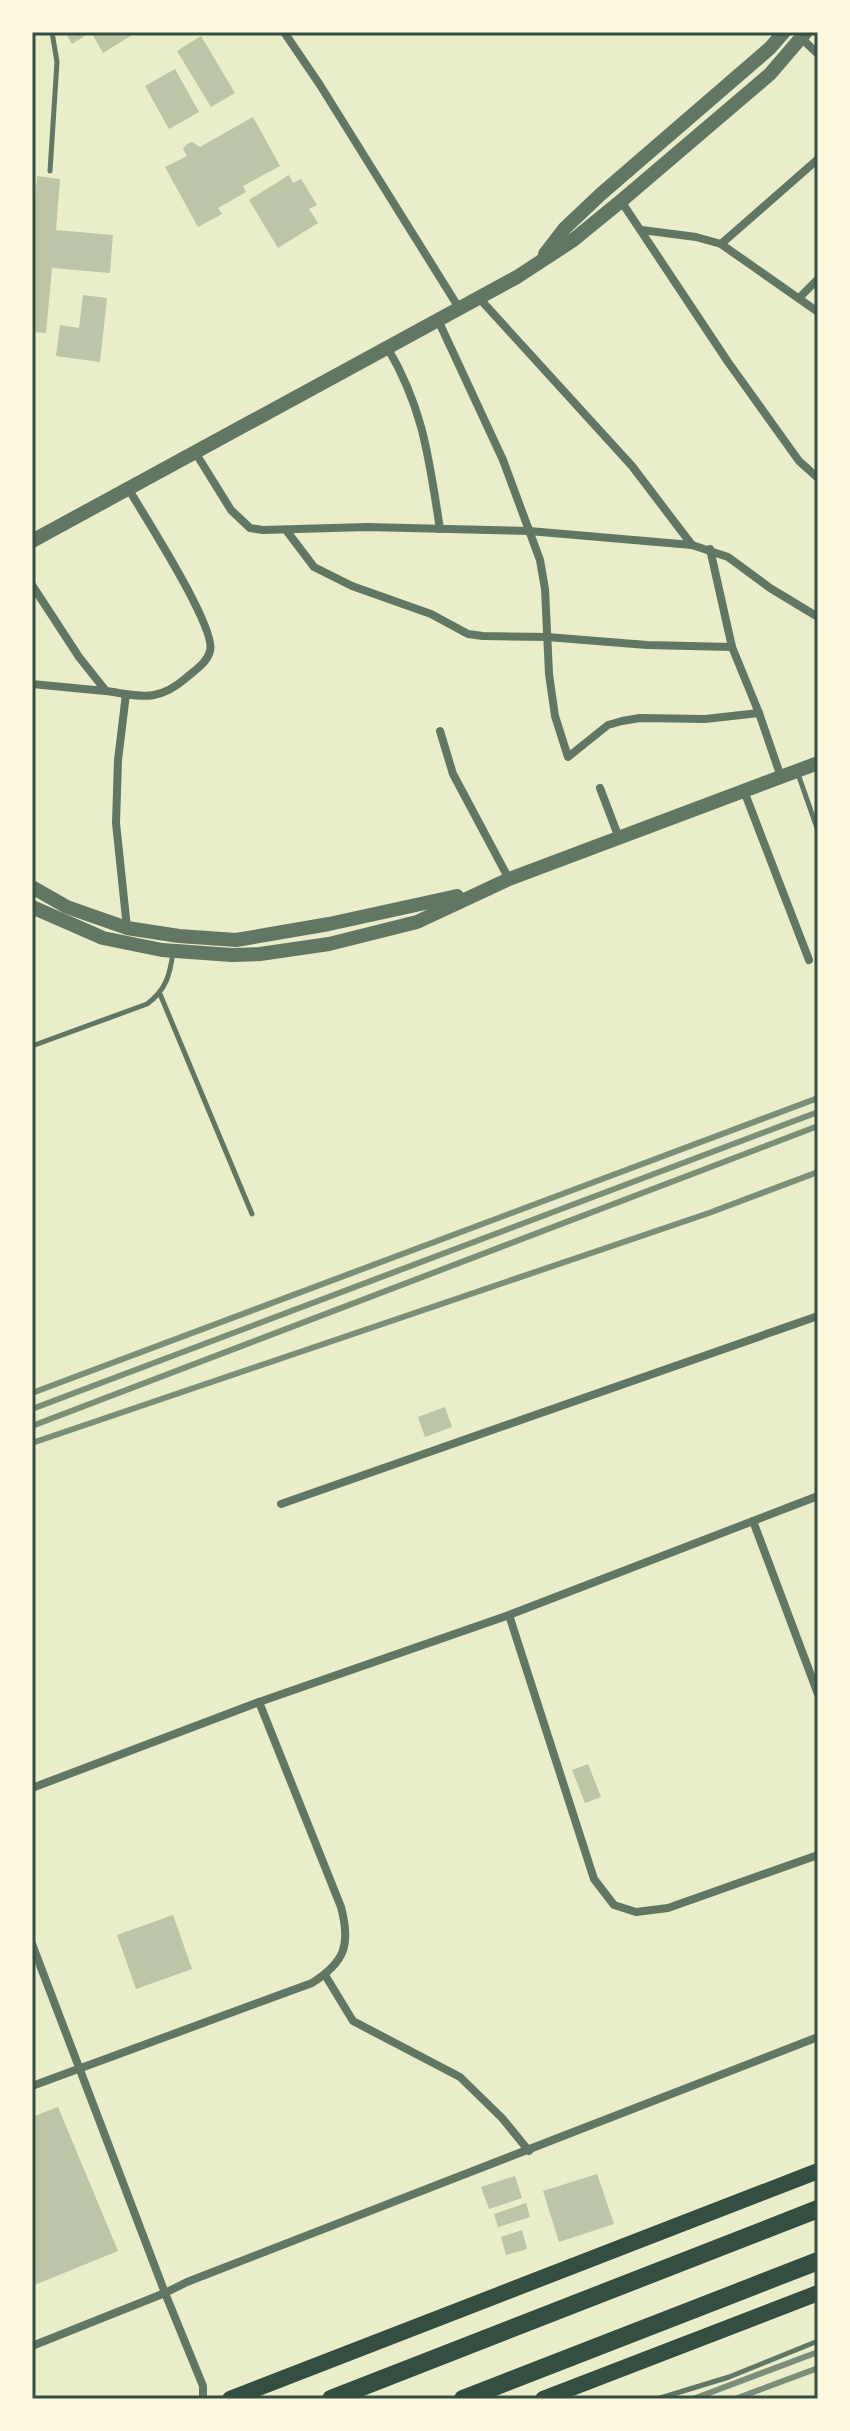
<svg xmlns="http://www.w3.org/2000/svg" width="850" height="2431" viewBox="0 0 850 2431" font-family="Bitter,serif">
<rect width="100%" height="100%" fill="#e9edc9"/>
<g fill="#bcc5a7">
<polygon points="65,32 137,32 103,53 91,32 72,44"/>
<polygon points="201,36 235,93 211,107 177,51"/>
<polygon points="175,69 199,112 169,129 145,86"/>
<polygon points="253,117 280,166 243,186 246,192 218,208 222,214 198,227 165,167 187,156 183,149 187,144 192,142 200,147"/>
<polygon points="289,175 293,183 301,179 317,205 309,209 318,223 278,248 249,200"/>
<polygon points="37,176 60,179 56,230 113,235 110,273 52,268 46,333 32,332 32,238"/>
<polygon points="83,295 107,298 100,362 56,356 60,325 79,328"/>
<polygon points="445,1407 452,1427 425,1437 418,1417"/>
<polygon points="588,1764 601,1797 585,1803 572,1770"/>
<polygon points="173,1915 192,1969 136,1989 117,1935"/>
<polygon points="58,2107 118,2251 32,2286 32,2117"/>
<polygon points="597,2174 614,2224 559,2242 543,2191"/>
<polygon points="515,2176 522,2198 489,2209 481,2187"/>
<polygon points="526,2203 530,2217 498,2227 494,2214"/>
<polygon points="522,2230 527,2249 506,2255 501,2237"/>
</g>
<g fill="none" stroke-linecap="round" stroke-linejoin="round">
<g stroke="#617663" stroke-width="5">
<polyline points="50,171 57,62 52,32"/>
<polyline points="797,771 818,831"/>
<polyline points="160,994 252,1214"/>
<path d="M 32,1046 L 147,1004 C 166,990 170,975 173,952"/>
<polyline points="657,2399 729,2377 818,2341"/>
</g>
<g stroke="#617663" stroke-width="8">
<polyline points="284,32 320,85 459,308"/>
<polyline points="801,38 818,54"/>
<polyline points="621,201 728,362 799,461 818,478"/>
<polyline points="642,230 696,237 721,244 818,312"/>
<polyline points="721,244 818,159"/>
<polyline points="479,298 632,466 692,545"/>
<polyline points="799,298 818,279"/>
<polyline points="438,320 503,460 540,560 545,589 549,674 555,716 568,757 608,725 622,721 640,718 705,719 759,713"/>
<path d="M 387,347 C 424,409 429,460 440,529"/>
<polyline points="195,452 231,510 250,528 263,530 367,527 529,531 692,545 728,557 770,588 818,617"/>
<polyline points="286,530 314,567 352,586 431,614 468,634 483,636 547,637 647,645 732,647"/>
<polyline points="710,549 732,647 759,713 781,777"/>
<path d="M 32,585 L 79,657 L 106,691 C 141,696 157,703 186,678 C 195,670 207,663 210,651 C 217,628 143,514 128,488"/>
<polyline points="32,684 105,691"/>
<polyline points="126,694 118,760 116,823 127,928"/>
<polyline points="440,731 453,774 509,879"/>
<polyline points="600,788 619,838"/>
<polyline points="744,791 809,960"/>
<polyline points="281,1504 818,1316"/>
<polyline points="753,1521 818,1694"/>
<polyline points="509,1615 594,1879 614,1905 636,1912 668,1908 818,1855"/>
<polyline points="32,1788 259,1702 509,1615 818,1496"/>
<polyline points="32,1944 165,2293 203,2386 203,2399"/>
<polyline points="325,1975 353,2021 460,2077 502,2118 529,2151"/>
<path d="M 32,2086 L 312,1983 C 345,1962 351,1945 341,1907 L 259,1702"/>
<polyline points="32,2346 165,2293 187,2282 818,2037"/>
</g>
<g stroke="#617663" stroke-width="14">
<polyline points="545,254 565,228 601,194 770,48 784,32"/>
<polyline points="32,541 517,277 572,241 621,201 770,74 806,32"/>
<polyline points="32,887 67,907 127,928 179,936 236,940 329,924 457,896"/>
<polyline points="32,907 103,938 162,950 232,955 260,954 329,944 417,922 509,879 818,763"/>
</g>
<g stroke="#344e41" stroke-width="16">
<polyline points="230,2399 818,2171"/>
<polyline points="543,2399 818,2293"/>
</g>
<g stroke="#344e41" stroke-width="18">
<polyline points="331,2399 818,2209"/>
<polyline points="463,2399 818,2261"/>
</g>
<g stroke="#7c8e77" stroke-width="6">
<polyline points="32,1393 818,1098"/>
<polyline points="32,1409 818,1112"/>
<polyline points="32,1426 818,1126"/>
<polyline points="32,1443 709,1213 818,1172"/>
<polyline points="693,2399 818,2352"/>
<polyline points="735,2399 818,2368"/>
</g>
</g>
<rect width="850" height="2431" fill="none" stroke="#fefae0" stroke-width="68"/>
<rect x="34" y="34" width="782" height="2363" fill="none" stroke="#344e41" stroke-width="3"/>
</svg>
